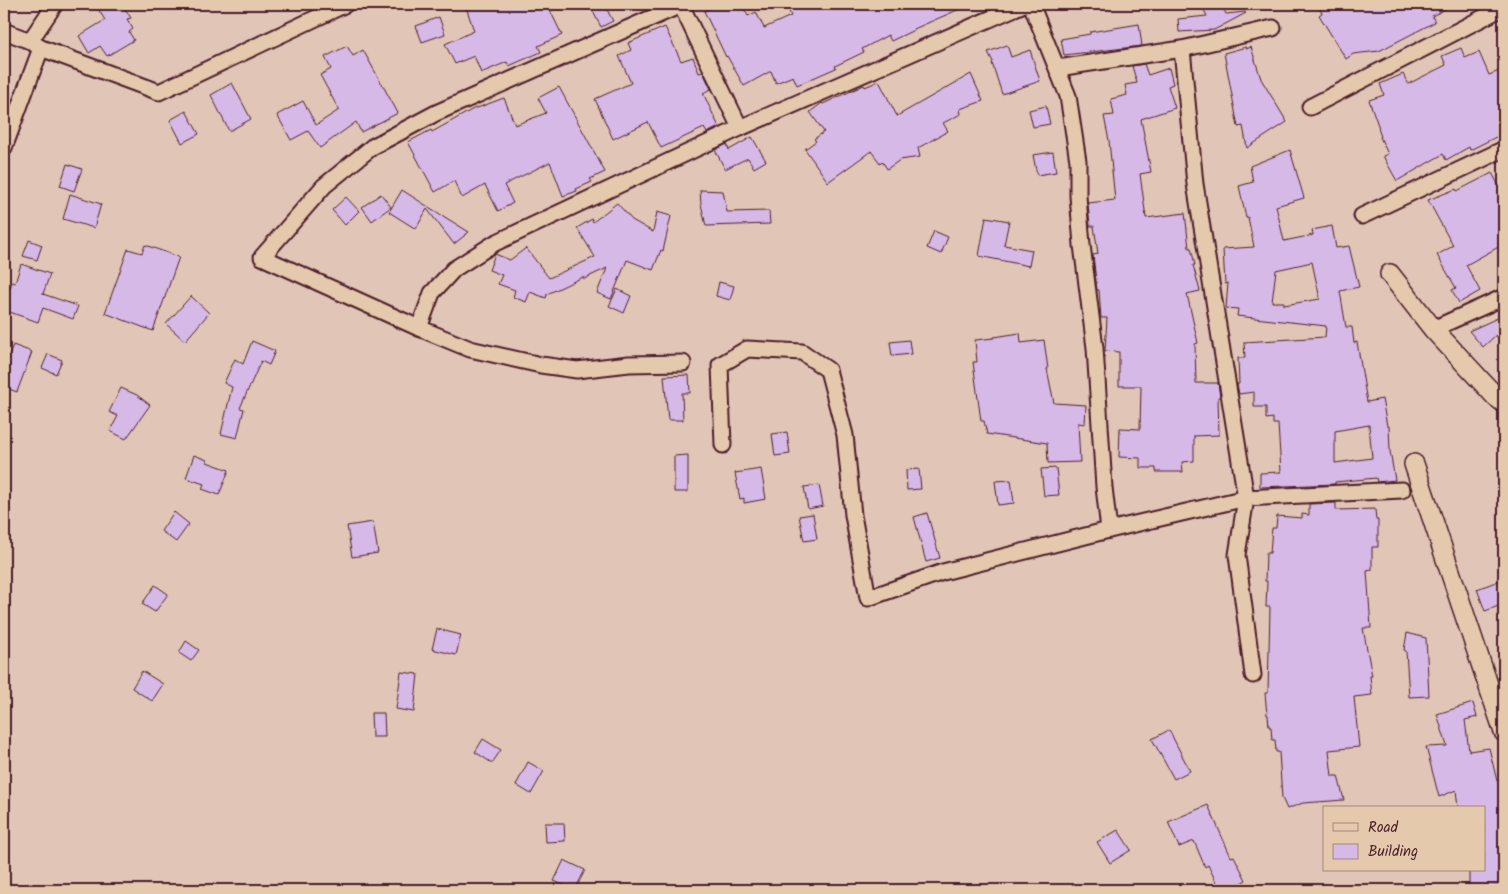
<svg xmlns="http://www.w3.org/2000/svg" width="1508" height="894" viewBox="0 0 1508 894" font-family="Kalam,sans-serif">
<rect width="100%" height="100%" fill="#e1c6b8"/>
<filter id="ink" filterUnits="userSpaceOnUse"><feTurbulence type="fractalNoise" baseFrequency=".02" numOctaves="2"/><feDisplacementMap in="SourceGraphic" scale="10" xChannelSelector="R" yChannelSelector="G"/><feConvolveMatrix kernelMatrix="1 2 1 2 8 2 1 2 1" color-interpolation-filters="sRGB"/></filter>
<g filter="url(#ink)">
<g fill="#d7b9e7" stroke="#4a1f2b" fill-rule="evenodd">
<polygon points="107,4 122,4 131,18 127,19 133,29 129,32 134,40 107,56 100,46 89,53 79,36 105,20 98,9"/>
<polygon points="465,4 547,4 562,35 538,46 541,52 509,66 507,62 481,73 474,56 455,64 445,44 474,31"/>
<polygon points="589,4 604,4 613,21 601,27"/>
<polygon points="719,4 742,4 748,16 756,12 764,28 791,16 786,4 971,4 914,29 914,30 891,41 888,35 862,49 864,52 835,66 836,68 797,85 793,76 776,83 771,71 744,86 727,56 726,57 704,11"/>
<polygon points="1201,4 1221,4 1226,14 1245,12 1246,13 1214,30 1179,32 1178,19 1207,16"/>
<polygon points="1317,4 1455,4 1432,16 1435,22 1379,51 1353,54 1346,59 1319,15 1322,13"/>
<polygon points="439,17 445,34 422,42 416,26"/>
<polygon points="1139,24 1142,46 1064,55 1061,39 1090,34 1090,32"/>
<polygon points="665,27 681,61 693,57 699,73 703,72 711,89 703,93 719,127 707,133 704,128 661,148 648,122 613,139 595,99 631,83 619,56 631,50 628,43"/>
<polygon points="1007,45 1011,57 1030,50 1040,81 1002,94 992,63 993,62 988,52"/>
<polygon points="347,46 353,56 363,50 398,113 361,132 356,122 320,148 308,131 291,140 277,115 303,101 316,125 339,110 320,75 331,69 325,57"/>
<polygon points="1246,47 1246,49 1251,47 1261,79 1287,122 1247,148 1243,126 1238,127 1224,53"/>
<polygon points="1461,48 1465,58 1479,52 1489,75 1504,69 1504,133 1470,150 1469,147 1446,160 1443,154 1397,181 1383,156 1388,154 1380,137 1381,137 1378,128 1379,128 1369,100 1384,95 1380,84 1403,74 1408,84 1446,65 1442,56"/>
<polygon points="1144,64 1148,75 1169,68 1173,84 1168,86 1175,108 1141,119 1151,172 1140,174 1146,218 1185,213 1189,248 1191,248 1195,265 1193,265 1200,291 1187,294 1198,343 1195,344 1196,383 1218,383 1220,397 1218,397 1219,435 1194,436 1194,461 1182,462 1183,472 1156,472 1156,468 1140,468 1140,458 1119,457 1120,428 1140,429 1141,386 1119,386 1119,352 1105,351 1107,318 1101,318 1099,290 1097,290 1093,255 1098,254 1094,226 1090,226 1088,203 1115,200 1109,141 1104,116 1114,115 1111,99 1127,95 1125,85 1137,83 1132,66"/>
<polygon points="971,74 983,101 960,109 961,114 943,123 948,131 918,148 920,157 900,160 887,169 882,161 880,163 871,151 828,182 805,149 816,141 814,139 824,132 810,112 822,103 823,104 864,85 865,87 879,81 897,116"/>
<polygon points="232,83 251,119 229,131 211,95"/>
<polygon points="559,87 605,172 590,179 592,182 576,189 577,191 563,196 550,162 504,185 513,203 498,211 485,185 462,198 454,181 435,192 408,142 431,130 432,132 477,107 477,108 504,98 515,125 546,113 538,98"/>
<polygon points="1046,106 1050,124 1033,127 1029,110"/>
<polygon points="186,111 199,134 182,143 170,120"/>
<polygon points="752,137 766,161 754,168 748,158 725,169 715,150 727,144 729,150"/>
<path d="M 1290,150 L 1304,198 L 1276,206 L 1284,241 L 1313,235 L 1312,230 L 1332,226 L 1336,248 L 1349,246 L 1359,287 L 1340,291 L 1346,327 L 1352,327 L 1354,343 L 1357,342 L 1367,402 L 1382,399 L 1387,426 L 1389,426 L 1390,451 L 1395,480 L 1377,482 L 1376,478 L 1335,482 L 1335,484 L 1260,487 L 1260,473 L 1281,472 L 1278,424 L 1273,424 L 1273,418 L 1266,419 L 1266,407 L 1254,407 L 1254,392 L 1239,394 L 1237,384 L 1239,384 L 1238,358 L 1245,358 L 1244,342 L 1325,337 L 1326,326 L 1237,316 L 1238,309 L 1226,308 L 1228,283 L 1225,284 L 1223,249 L 1254,247 L 1248,217 L 1246,217 L 1239,186 L 1253,182 L 1250,166 ZM 1312,262 L 1320,299 L 1284,305 L 1284,302 L 1272,302 L 1276,270 ZM 1369,425 L 1372,458 L 1335,463 L 1335,431 Z"/>
<polygon points="1053,152 1056,172 1037,175 1033,155"/>
<polygon points="67,164 82,169 74,191 60,186"/>
<polygon points="1492,173 1504,195 1504,244 1466,265 1480,291 1459,303 1452,290 1456,288 1437,255 1453,246 1428,200 1456,189 1457,191"/>
<polygon points="402,190 427,206 469,232 454,244 427,209 416,229 389,212"/>
<polygon points="700,190 723,191 727,212 769,211 770,224 706,226 701,204"/>
<polygon points="70,194 101,204 94,228 63,219"/>
<polygon points="381,194 391,207 372,221 362,207"/>
<polygon points="346,197 359,211 345,225 332,210"/>
<polygon points="617,203 632,220 653,232 657,212 671,216 663,251 661,250 653,270 627,260 611,299 597,293 607,268 584,279 583,277 547,294 546,298 530,292 526,302 513,297 515,290 498,284 502,275 489,270 495,254 510,260 526,248 549,278 595,257 577,228 592,219 593,222"/>
<polygon points="986,217 1009,221 1004,245 1032,250 1029,266 979,256"/>
<polygon points="934,231 948,237 941,254 927,248"/>
<polygon points="29,240 42,245 37,260 23,256"/>
<polygon points="145,245 179,257 153,331 105,313 128,249 142,253"/>
<polygon points="21,264 50,274 43,294 78,306 73,319 43,308 38,322 4,310 4,306 12,282 15,283"/>
<polygon points="719,282 734,286 730,300 716,296"/>
<polygon points="617,289 631,296 624,313 609,306"/>
<polygon points="191,296 209,313 185,341 166,324"/>
<polygon points="1504,315 1504,345 1496,335 1483,347 1469,331"/>
<polygon points="1020,333 1021,343 1044,340 1048,369 1047,369 1054,403 1086,405 1085,424 1078,423 1080,462 1048,463 1047,443 987,434 984,421 981,421 973,362 977,362 975,340 994,338 994,337"/>
<polygon points="909,340 911,354 892,356 890,342"/>
<polygon points="252,341 275,351 269,365 261,361 240,408 244,409 237,438 221,434 232,387 224,383 235,359 243,364"/>
<polygon points="13,345 32,352 17,392 4,387 4,369"/>
<polygon points="48,354 62,360 56,374 42,368"/>
<polygon points="689,375 690,393 682,393 683,420 668,420 664,376"/>
<polygon points="121,388 137,395 150,405 126,439 110,431 118,416 109,412"/>
<polygon points="787,432 790,454 775,456 772,434"/>
<polygon points="194,455 207,460 207,462 229,470 219,495 202,489 204,484 186,478"/>
<polygon points="688,455 688,492 674,492 674,456"/>
<polygon points="1056,468 1059,495 1044,496 1041,469"/>
<polygon points="761,469 766,499 744,503 744,498 740,499 735,473"/>
<polygon points="919,469 921,489 907,490 906,470"/>
<polygon points="1011,480 1014,503 998,505 995,481"/>
<polygon points="819,485 823,506 808,509 804,487"/>
<polygon points="1336,503 1336,510 1375,509 1376,520 1378,520 1378,547 1372,547 1372,570 1367,571 1371,628 1363,628 1372,676 1370,676 1372,695 1354,697 1359,747 1329,750 1332,776 1338,776 1344,800 1303,803 1287,809 1282,798 1279,752 1276,752 1275,740 1272,740 1271,727 1269,727 1268,715 1267,715 1265,693 1268,693 1270,607 1266,607 1267,581 1265,581 1266,553 1270,553 1272,528 1276,528 1277,516 1302,518 1302,514 1309,515 1309,504"/>
<polygon points="174,512 189,524 176,542 161,531"/>
<polygon points="927,513 940,558 926,562 914,517"/>
<polygon points="813,514 817,539 804,541 799,516"/>
<polygon points="373,522 378,553 352,557 347,526"/>
<polygon points="1504,579 1504,604 1485,611 1477,589"/>
<polygon points="155,585 168,594 155,612 142,604"/>
<polygon points="437,629 461,635 456,655 432,649"/>
<polygon points="1407,633 1426,638 1429,696 1409,697 1406,651 1404,650"/>
<polygon points="186,641 199,650 191,661 179,653"/>
<polygon points="142,671 163,684 152,701 132,688"/>
<polygon points="401,672 418,674 414,712 396,709"/>
<polygon points="1473,703 1477,717 1465,720 1469,751 1489,748 1497,781 1502,781 1503,794 1500,795 1504,825 1504,886 1487,887 1487,888 1469,888 1469,870 1484,870 1484,808 1458,808 1456,790 1439,797 1426,747 1447,746 1437,714"/>
<polygon points="371,713 384,713 385,737 372,737"/>
<polygon points="1169,730 1190,771 1174,779 1152,739"/>
<polygon points="483,739 501,750 492,763 475,752"/>
<polygon points="528,762 544,771 531,794 516,785"/>
<polygon points="1208,805 1231,857 1234,856 1246,880 1241,883 1245,890 1220,890 1208,865 1205,867 1194,841 1179,847 1168,822"/>
<polygon points="545,823 564,823 565,841 546,842"/>
<polygon points="1118,830 1131,850 1110,863 1097,842"/>
<polygon points="564,860 585,870 575,890 554,881"/>
</g>
<g fill="none" stroke-linecap="round" stroke-linejoin="round">
<g stroke="#4a1f2b" stroke-width="19">
<g id="minor">
<polyline points="55,4 30,41 41,48 159,92 346,4"/>
<polyline points="681,4 681,5 436,113 372,147 324,186 262,257 419,328 470,349 541,365 577,370 629,364 683,363"/>
<polyline points="684,4 681,5 740,128"/>
<polyline points="1031,4 1068,96 1078,161 1078,196 1082,245 1095,348 1104,487 1109,530"/>
<polyline points="4,31 30,41"/>
<polyline points="1182,49 1195,184 1246,498 1237,555 1253,675"/>
<polyline points="1058,68 1182,49 1273,28"/>
<polyline points="1310,107 1504,7"/>
<polyline points="4,148 41,48"/>
<polyline points="1362,216 1504,149"/>
<polyline points="419,328 432,293 454,269 495,243 740,128 1024,4"/>
<polyline points="1433,329 1504,297"/>
<polyline points="723,445 720,365 747,349 802,352 828,370 845,435 853,515 868,598 943,572 1109,530 1246,498 1402,490"/>
</g>
</g>
<g stroke="#4a1f2b" stroke-width="22">
<g id="tertiary">
<polyline points="1390,274 1433,329 1496,397 1504,403"/>
<polyline points="1414,464 1504,732"/>
</g>
</g>
<use href="#minor" stroke="#e4c9ac" stroke-width="15"/>
<use href="#tertiary" stroke="#e4c9ac" stroke-width="19"/>
</g>
</g>
<rect width="1508" height="894" fill="none" stroke="#e4c9ac" stroke-width="20"/>
<rect x="10" y="10" width="1488" height="874" fill="none" stroke="#4a1f2b" stroke-width="2" filter="url(#ink)"/>
<rect x="1323" y="806" width="162" height="65" fill="#e4c9ac" stroke="#a68578"/>
<rect x="1333" y="823" width="25" height="8" fill="#e4c9ac" stroke="#a68578"/>
<text x="1368" y="832" font-size="15" fill="#4a1f2b">Road</text>
<rect x="1333" y="844" width="25" height="15" fill="#d7b9e7" stroke="#a68578"/>
<text x="1368" y="856" font-size="15" fill="#4a1f2b">Building</text>
</svg>
